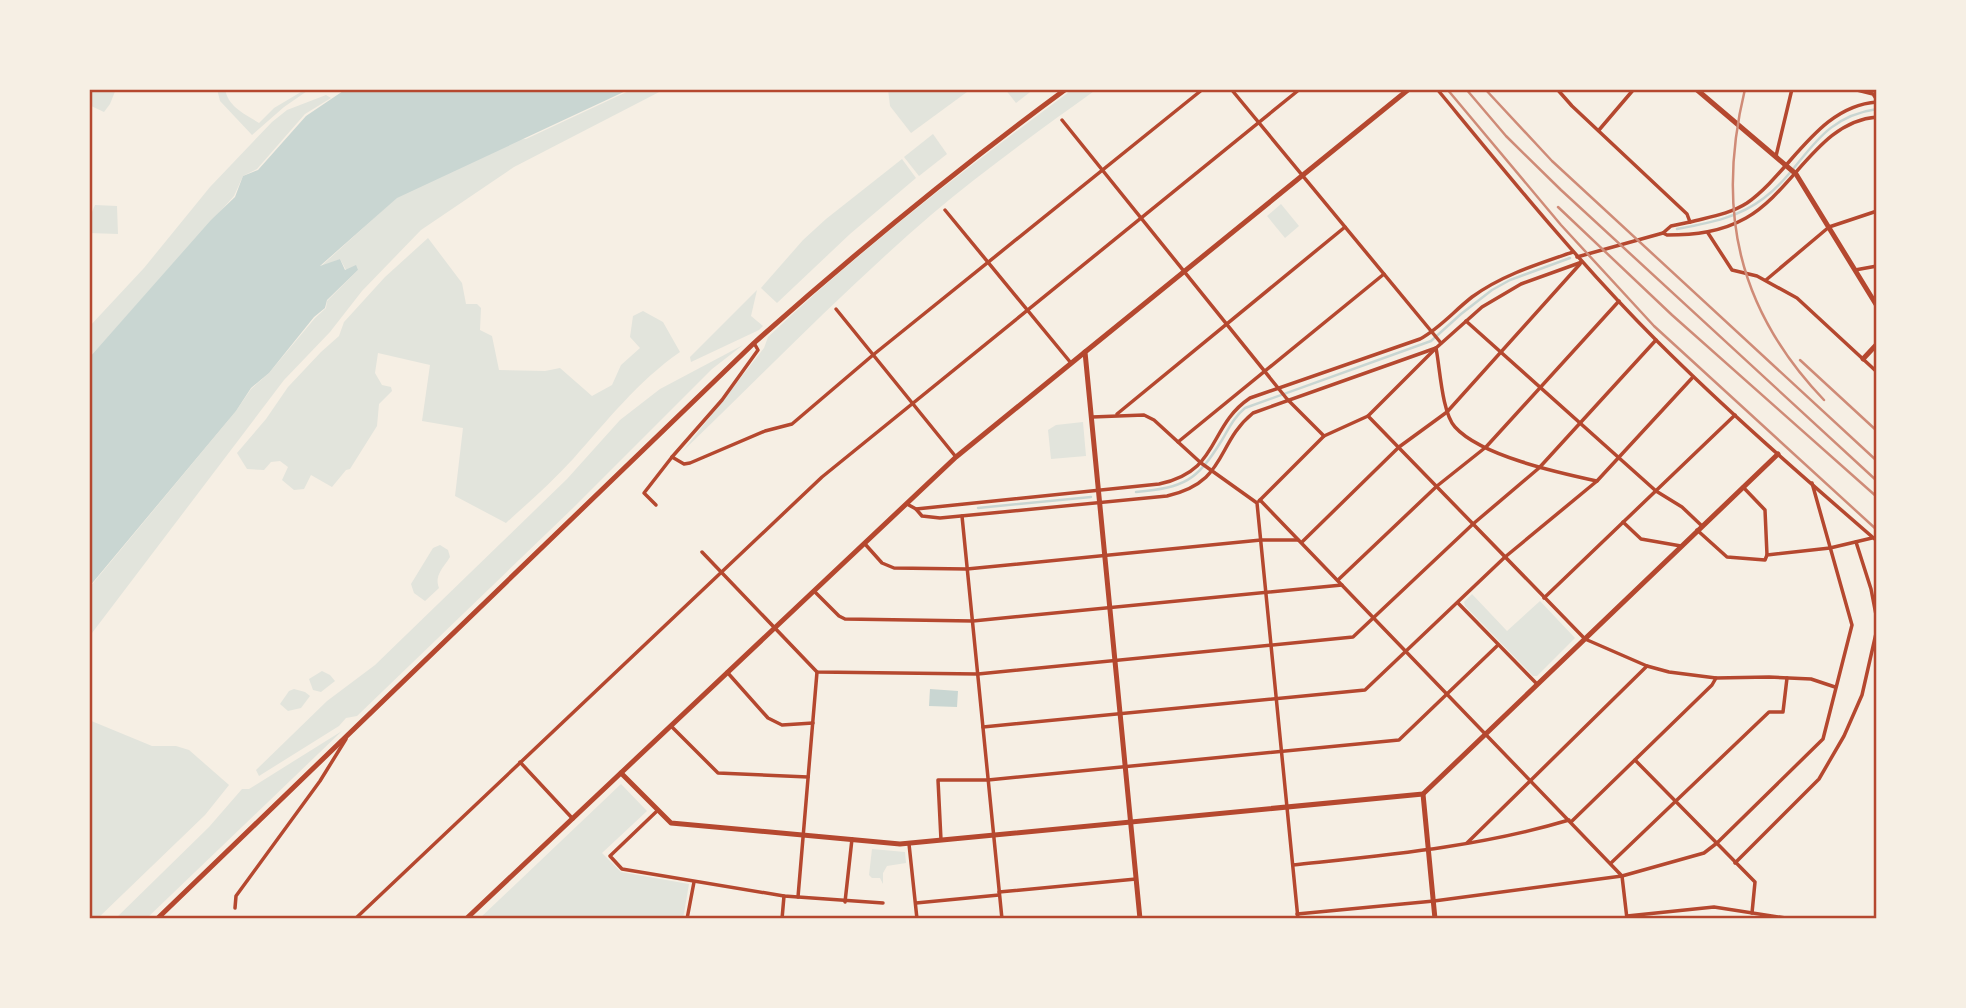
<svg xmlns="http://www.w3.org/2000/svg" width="1966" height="1008" viewBox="0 0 1966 1008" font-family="Figtree,sans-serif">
<rect width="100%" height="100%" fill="#f6efe4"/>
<g fill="#e2e4dc">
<polygon points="89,89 116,89 110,104 104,112 89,105"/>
<path d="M 217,89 L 225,89 C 228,107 245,114 259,123 L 274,108 L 306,89 L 310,89 L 284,107 L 252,135 L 220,101 Z"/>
<polygon points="633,89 665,89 514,167 421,230 362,291 330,332 284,380 89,637 89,588 236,411 251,389 269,373 315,318 326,308 327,301 358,270 346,270 340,259 319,268 404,191 511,140 526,139"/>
<polygon points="888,89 971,89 911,133 890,106"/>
<polygon points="1005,89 1034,89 1016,103"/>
<path d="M 1073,89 L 1097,89 C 1040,130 984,170 931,215 C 844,290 765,372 683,451 L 764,348 L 768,337 C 863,247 968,167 1073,89 Z"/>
<polygon points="326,95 331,98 305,114 257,169 243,176 234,196 89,358 89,327 144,268 210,187 272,122 287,110"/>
<polygon points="933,134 947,154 919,176 904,157"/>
<polygon points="902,159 916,178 850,234 777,303 761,288 803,240 826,219"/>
<polygon points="1281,204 1299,226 1285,238 1267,216"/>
<polygon points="95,205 117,206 118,234 89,233 89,219"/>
<path d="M 428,238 L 462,283 L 466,304 L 477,304 L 481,308 L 480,330 L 492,336 L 499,370 L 545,371 L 560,368 L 592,396 L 612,385 L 621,365 L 640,348 L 630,337 L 633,316 L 643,311 L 663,322 L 680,352 C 638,381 607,421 573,459 C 552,482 529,502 506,523 L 455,496 L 463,428 L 422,421 L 430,365 L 378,353 L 375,373 L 382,385 L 391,387 L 392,391 L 379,404 L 377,426 L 350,469 L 346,470 L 332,487 L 311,475 L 304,489 L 294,490 L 282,480 L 288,467 L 280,461 L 271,462 L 264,470 L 247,469 L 237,453 L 266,419 L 288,387 L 321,352 L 339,336 L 344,322 L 385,277 Z"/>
<polygon points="757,290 751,316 763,326 759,330 691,362 690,357"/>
<polygon points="743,345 712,369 573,508 357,716 346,718 339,726 259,776 256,770 327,701 375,665 567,479 620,420 660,389"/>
<polygon points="1083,422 1086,456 1051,459 1048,430 1056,425"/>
<path d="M 440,545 L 448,550 L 450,557 C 444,567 434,575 439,588 L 425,601 L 414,593 L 411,584 L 433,548 Z"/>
<polygon points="1472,594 1507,631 1540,601 1575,638 1537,676 1533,676 1465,606 1464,602"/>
<polygon points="322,671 330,675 335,681 321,692 313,690 309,679"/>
<polygon points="294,689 305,692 310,696 301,708 288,711 280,704 289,691"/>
<polygon points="89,720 152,746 176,746 189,750 229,785 205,815 97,919 89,919"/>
<polygon points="342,731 146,919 115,919 209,827 242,789 249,789"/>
<polygon points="621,784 647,811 602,853 621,872 689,884 683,919 479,919"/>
<polygon points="872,849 905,852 906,863 887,866 883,873 883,884 880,878 872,878 869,875"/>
</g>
<g fill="#c9d6d2">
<polygon points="346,89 630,89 397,198 320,266 340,259 345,270 356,265 358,270 327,300 325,308 314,317 269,373 251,388 236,411 89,587 89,358 211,220 235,197 243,176 258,170 306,116"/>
<polygon points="930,689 958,691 957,707 929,706"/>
</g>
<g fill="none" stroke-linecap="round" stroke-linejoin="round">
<g stroke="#c9d6d2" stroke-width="2.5">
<path d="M 1677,229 C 1709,223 1738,218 1764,198 C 1807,165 1815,118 1877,109"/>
<path d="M 1136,492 C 1185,487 1196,482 1222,440 C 1229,428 1234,417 1245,408 L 1431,341 L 1461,314 L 1492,290 L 1510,280 L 1570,258"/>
<polyline points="978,508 1091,497"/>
</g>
<g stroke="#b5482f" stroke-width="3.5">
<polyline points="1231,89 1441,343"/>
<path d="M 1437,89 C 1508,175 1578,262 1657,341 C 1727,411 1802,476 1877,541"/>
<polyline points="1557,89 1572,106 1687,214 1690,222 1671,226 1663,233"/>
<polyline points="1853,89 1873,94 1877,100"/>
<polyline points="1062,120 1287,399 1324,436"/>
<polyline points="1599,130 1634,89"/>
<polyline points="1776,156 1792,89"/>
<polyline points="945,210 1071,363"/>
<path d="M 1690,222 C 1709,217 1730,214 1747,203 C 1791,172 1818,106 1877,102"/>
<polyline points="1708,233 1732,270 1757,276 1797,298 1877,372"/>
<path d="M 1577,257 L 1663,233 L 1667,235 C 1695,235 1721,232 1746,218 C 1794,191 1819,121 1877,117"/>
<polyline points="1855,270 1877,266"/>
<polyline points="1766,280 1829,227 1877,211"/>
<polyline points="836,309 956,457"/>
<polyline points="1466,321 1656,491 1682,507 1702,526"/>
<path d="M 1436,348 C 1440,368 1442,413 1455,427 C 1481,456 1560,473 1597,481 L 1693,377"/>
<polyline points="1117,414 1345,227"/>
<polyline points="1368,416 1585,639 1647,666 1669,672 1716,678 1769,677 1811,679 1835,687"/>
<polyline points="1092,417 1144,415 1154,420 1201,463 1257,503 1298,919"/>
<polyline points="1178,442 1384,274"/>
<polyline points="672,457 684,464 690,463 765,431 792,424 873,355 1203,89"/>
<polyline points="1743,487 1765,510 1767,555"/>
<polyline points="1260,500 1622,876 1627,919"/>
<polyline points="1259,501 1324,436 1368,416 1436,348 1482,307 1521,284 1582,262"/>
<path d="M 907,504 L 916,509 L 1159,484 C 1221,471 1207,427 1250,398 L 1420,339 C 1440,328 1454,311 1472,297 C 1502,275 1538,264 1573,252"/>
<polyline points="656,505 644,493 672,457 722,400 758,350 754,343"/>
<path d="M 916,509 L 922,516 L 940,518 L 1167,496 C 1228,482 1215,444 1253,413 L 1436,348"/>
<polyline points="962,516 1002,919"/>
<polyline points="1623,522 1641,539 1681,546"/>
<polyline points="1697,530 1727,557 1765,560 1767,555 1830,548 1872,538"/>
<polyline points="1302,542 1399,447 1447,412 1580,264"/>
<polyline points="1856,542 1871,589 1877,620"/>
<polyline points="865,544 882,563 894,568 967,569 1261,540 1298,540"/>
<polyline points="702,552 817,672 978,674 1353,637 1473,524 1539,468 1656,340"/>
<polyline points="1338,580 1437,486 1486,447 1619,301"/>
<polyline points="814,591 839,616 845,619 973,621 1342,585"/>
<polyline points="1544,598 1735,415"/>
<polyline points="1458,603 1537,684"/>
<polyline points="727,672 768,718 782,725 813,723"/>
<polyline points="671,726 718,773 808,777"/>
<polyline points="983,727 1365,690 1505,557 1597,481"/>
<polyline points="1635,760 1755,882 1752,913"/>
<polyline points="520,762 573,819"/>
<polyline points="657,811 610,856 622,869 784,896 883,903"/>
<polyline points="1571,822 1712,685 1716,678"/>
<polyline points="941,840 938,780 988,780 1399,740 1498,645"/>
<polyline points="1467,843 1647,666"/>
<polyline points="909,844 917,919"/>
<polyline points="1611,863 1769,712 1783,712 1787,678"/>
<polyline points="1735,863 1819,779 1844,736 1862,695 1877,629"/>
<path d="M 1293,865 C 1386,855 1479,847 1569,820"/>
<polyline points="999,892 1136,879"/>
<polyline points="798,897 817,672"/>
<polyline points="845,902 852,839"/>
<polyline points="916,903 999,895"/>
<polyline points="235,908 236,896 320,781 346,739"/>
<polyline points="1297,914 1434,901 1622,876 1704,853 1717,843 1823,739 1852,625 1812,483"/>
<polyline points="1627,916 1714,907 1792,919"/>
<polyline points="355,919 822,477 1300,89"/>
<polyline points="687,919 694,882"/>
<polyline points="782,919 784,896"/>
</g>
<g stroke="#b5482f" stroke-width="5">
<polyline points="1696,89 1796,174 1877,306"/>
<polyline points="1863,359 1877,344"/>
<polyline points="621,773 671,823 900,844 1423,794 1778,454"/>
<polyline points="1423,794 1435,919"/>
<polyline points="466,919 956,457 1085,352"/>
</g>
<g stroke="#b5482f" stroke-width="5">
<path d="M 157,919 L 754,343 C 855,253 957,169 1066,89"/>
<polyline points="1140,919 1085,352 1409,89"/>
</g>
<g stroke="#cf8b77" stroke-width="2.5">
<polyline points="1447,89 1561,225 1654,326 1877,530"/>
<polyline points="1466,89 1506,136 1561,190 1877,481"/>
<polyline points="1485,89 1552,161 1877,461"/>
<path d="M 1745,89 C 1716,209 1737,309 1824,400"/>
<polyline points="1558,207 1672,315 1877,497"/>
<polyline points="1800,360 1877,431"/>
</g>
</g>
<rect width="1966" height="1008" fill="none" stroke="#f6efe4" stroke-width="182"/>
<rect x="91" y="91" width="1784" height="826" fill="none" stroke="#b5482f" stroke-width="2.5"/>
</svg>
